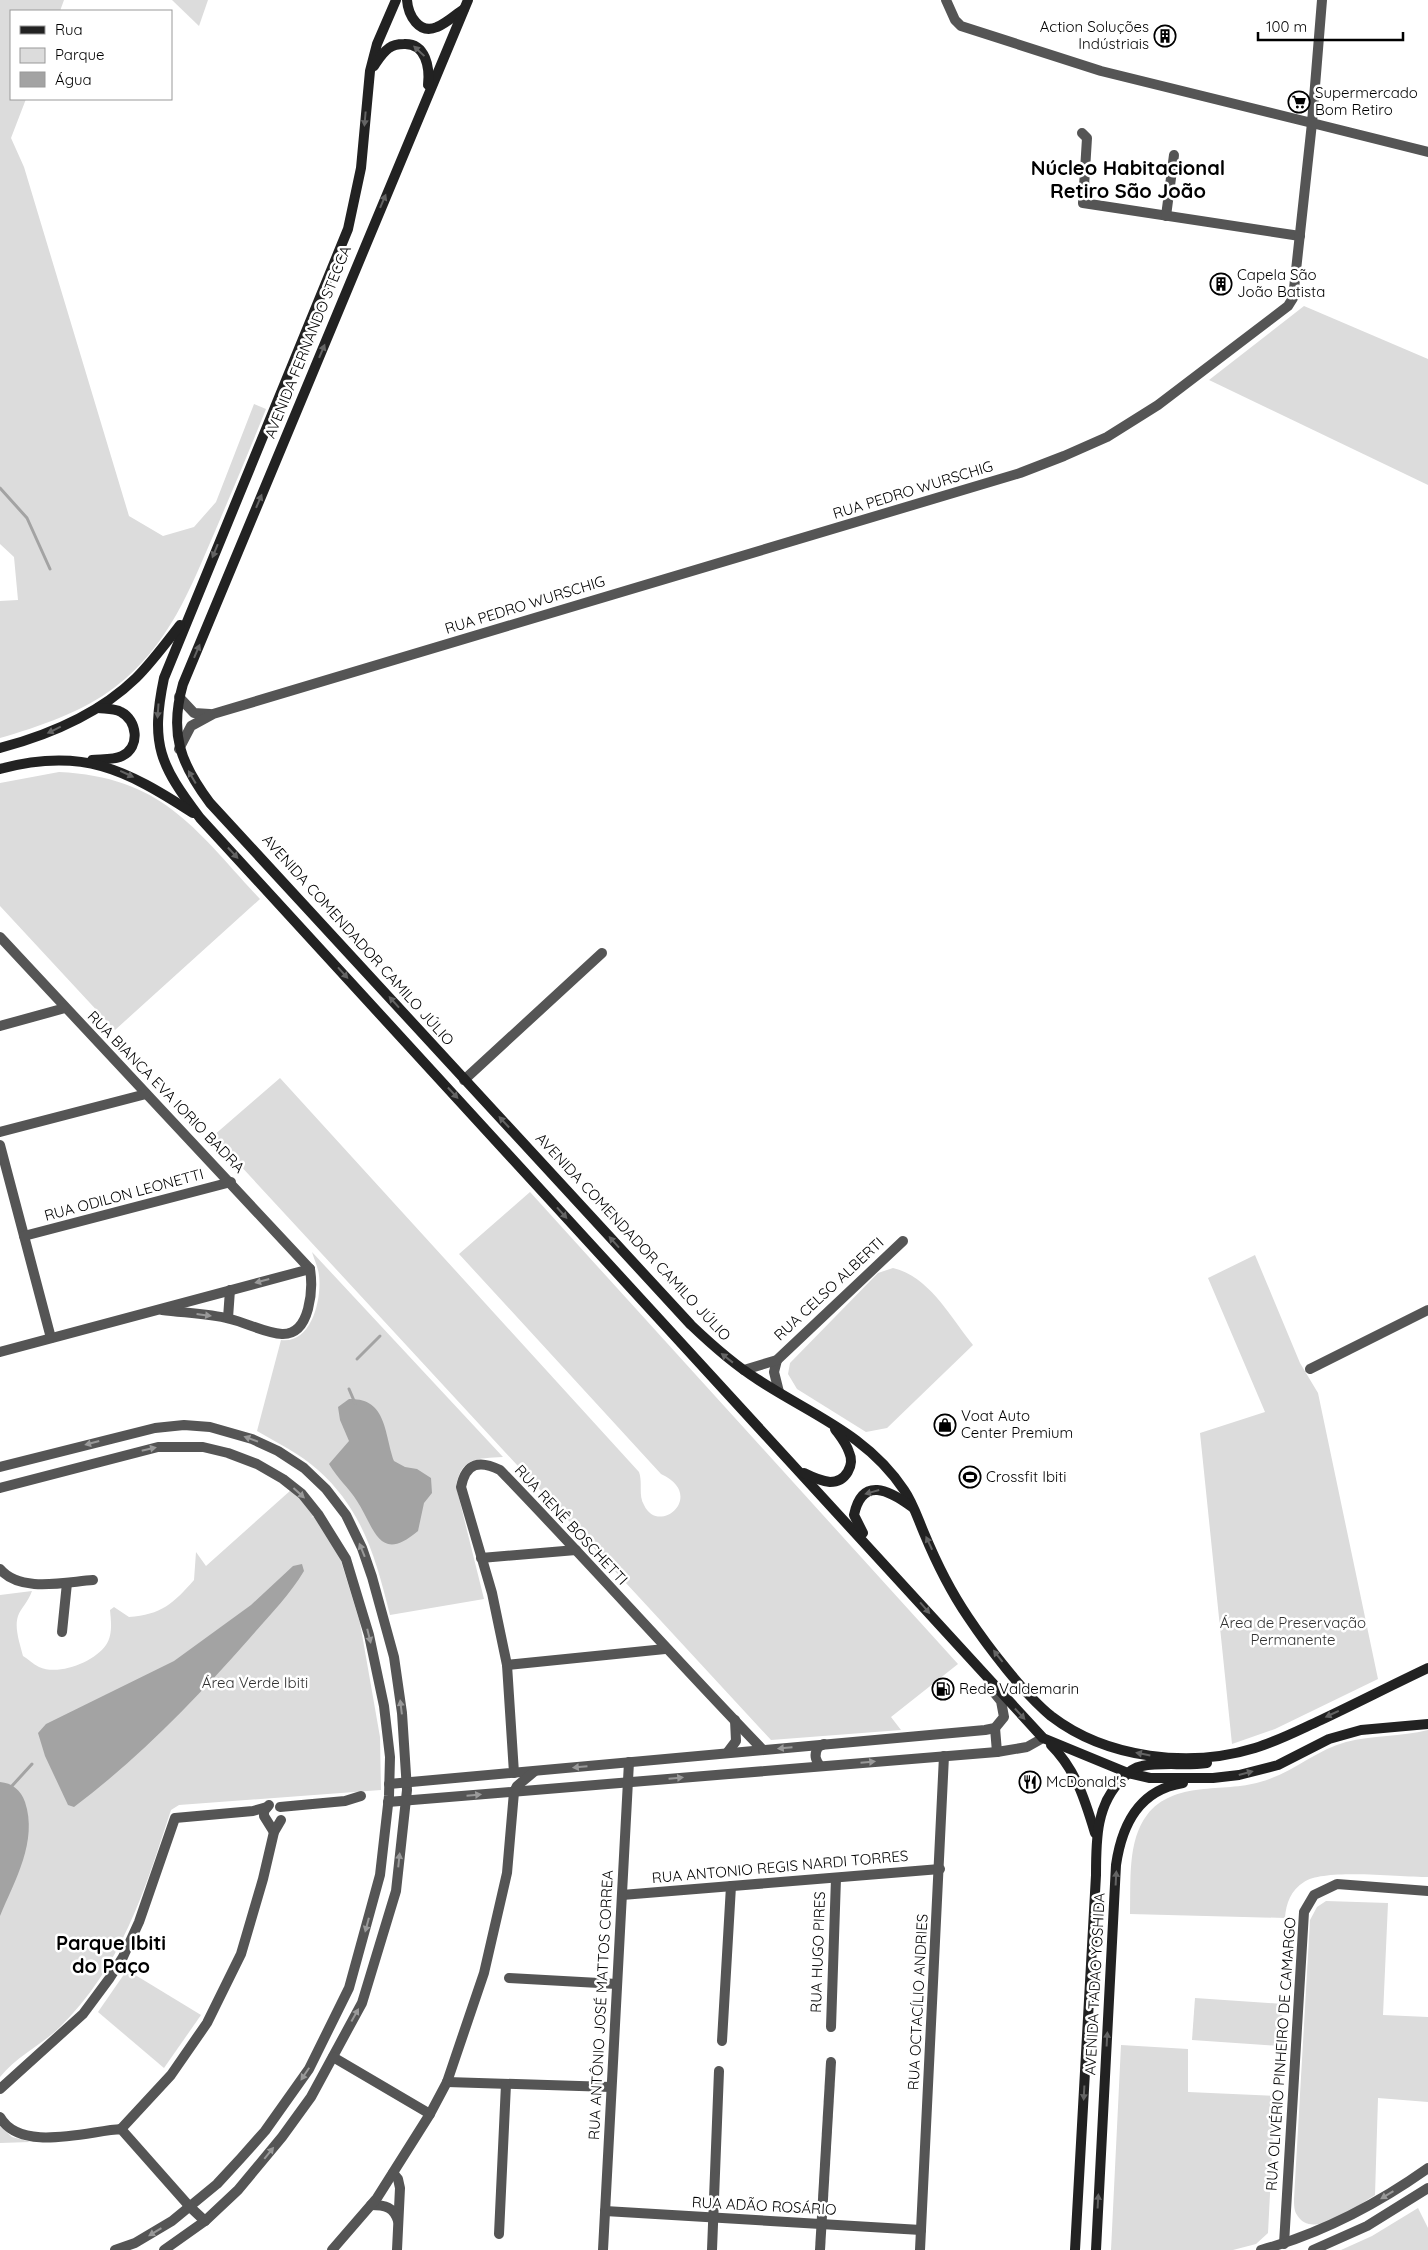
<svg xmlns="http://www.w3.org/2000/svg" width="1428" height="2250" viewBox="0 0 1428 2250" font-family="Quicksand,sans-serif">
<rect width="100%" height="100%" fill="#fff"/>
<g fill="#dcdcdc">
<path d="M 0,0 L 64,0 L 60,11 L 11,11 L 11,99 L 26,99 L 11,138 L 24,167 L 129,516 L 163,536 L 194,527 L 216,502 L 254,404 L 266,409 C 250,449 233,489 216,529 C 190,589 169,646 115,687 C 83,712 38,727 0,738 L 0,601 L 18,600 L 14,557 L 0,544 Z"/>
<polygon points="172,0 208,0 199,26"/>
<polygon points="1304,306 1428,359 1428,485 1209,380"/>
<path d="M 59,772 C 163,777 195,829 260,899 L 115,1030 L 0,906 L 0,783 Z"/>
<path d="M 280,1078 L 639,1472 C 643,1483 638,1495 644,1505 C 659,1537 707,1495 661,1474 L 459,1254 L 530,1192 L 958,1664 L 891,1717 L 901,1730 L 771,1740 L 213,1136 Z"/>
<path d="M 312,1252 L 503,1457 C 477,1459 462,1456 456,1486 L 484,1599 L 390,1615 C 376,1559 363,1510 318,1470 C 300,1454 278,1443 257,1431 L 281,1340 C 312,1344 322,1298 319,1275 C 318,1267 314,1259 312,1252 Z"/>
<polygon points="1255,1255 1300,1363 1318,1393 1378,1679 1275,1729 1232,1744 1200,1433 1265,1412 1208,1278"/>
<path d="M 893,1268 C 929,1276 951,1318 973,1345 L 887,1428 L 866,1432 L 797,1389 L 788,1374 L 790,1363 L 878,1273 Z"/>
<path d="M 291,1490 L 303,1500 L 315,1514 L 311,1518 L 316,1515 L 337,1548 L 360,1623 L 380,1737 L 381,1790 L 179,1805 L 171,1810 C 144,1892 122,1966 59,2028 C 41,2045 16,2057 0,2077 L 0,1595 L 32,1591 C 28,1602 21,1608 18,1616 C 14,1628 20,1644 23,1656 C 28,1659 33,1664 39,1667 C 59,1676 94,1662 106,1645 C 113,1635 111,1621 110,1610 L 114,1607 L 129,1617 C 161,1615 174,1603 194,1580 L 196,1552 L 206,1566 Z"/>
<path d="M 1428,1730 L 1428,1877 C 1401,1877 1323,1868 1304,1882 C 1291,1890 1286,1903 1285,1918 L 1130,1914 C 1131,1883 1127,1841 1147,1815 C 1174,1780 1223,1793 1260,1782 C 1291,1774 1316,1750 1346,1742 C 1372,1735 1401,1737 1428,1730 Z"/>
<path d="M 1326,1901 L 1388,1903 L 1383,2015 L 1428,2017 L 1428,2102 L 1378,2098 L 1375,2195 C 1357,2206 1312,2241 1297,2215 C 1294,2211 1294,2204 1294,2199 L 1310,1920 L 1317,1907 Z"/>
<polygon points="127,1970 201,2015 164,2068 98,2012"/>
<polygon points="1195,1998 1283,2004 1280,2046 1192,2040"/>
<polygon points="1121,2045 1188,2049 1188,2092 1275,2096 1268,2233 1256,2244 1233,2250 1111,2250"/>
<polygon points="0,2126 12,2137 31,2142 0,2143"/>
<polygon points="1418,2208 1428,2228 1428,2250 1341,2250 1372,2236"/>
</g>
<g fill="#a3a3a3">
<path d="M 349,1399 C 387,1398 384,1433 394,1461 L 405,1467 L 417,1469 L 431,1478 L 432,1493 L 424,1503 L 418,1531 C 379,1564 375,1529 357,1501 C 349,1488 337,1478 329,1464 L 349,1441 L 340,1420 L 338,1407 Z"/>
<path d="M 302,1564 L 304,1571 C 289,1596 268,1617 249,1639 C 195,1700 139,1758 74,1807 L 68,1805 L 45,1756 L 38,1733 L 46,1724 L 174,1661 L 251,1605 L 293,1566 Z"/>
<path d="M 0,1782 C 12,1783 21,1790 25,1802 C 38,1841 15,1880 0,1916 Z"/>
</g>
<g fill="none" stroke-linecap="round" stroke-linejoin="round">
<g stroke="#a3a3a3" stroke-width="3">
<polyline points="0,488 27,518 50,569"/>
<polyline points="357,1359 380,1336"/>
<polyline points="349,1389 355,1403"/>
<polyline points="11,1787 32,1764"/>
</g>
<g stroke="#555" stroke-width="10">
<polyline points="946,0 955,20 961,26 1101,71 1312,123 1322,0"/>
<polyline points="1082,133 1087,138 1083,203 1300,236"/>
<polyline points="1166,216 1174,155"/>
<polyline points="0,937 310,1269"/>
<polyline points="0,1026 65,1008"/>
<polyline points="464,1080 602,953"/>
<polyline points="0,1132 146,1094"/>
<polyline points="0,1145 51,1338"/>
<polyline points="24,1236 231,1182"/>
<path d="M 162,1310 C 184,1313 208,1313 230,1319 C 247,1323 265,1333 282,1334 C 311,1335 313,1288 310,1269"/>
<polyline points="228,1318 230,1290"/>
<polyline points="0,1352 310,1269"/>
<polyline points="777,1360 774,1372 779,1392"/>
<polyline points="1310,1369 1428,1310"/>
<polyline points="744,1370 777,1360 903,1241"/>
<polyline points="0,1467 155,1428 184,1425 210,1427 252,1439 278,1451 304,1468 326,1489 346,1515 362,1548 372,1577 394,1657 402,1713 407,1790 396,1891 362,2003 311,2097 282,2137 238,2190 205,2221 164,2250"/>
<polyline points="0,1488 158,1447 203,1447 228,1453 257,1464 283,1479 302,1494 318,1514 346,1559 369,1635 384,1706 390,1757 389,1796 380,1875 349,1988 309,2069 265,2131 241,2158 217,2184 172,2221 135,2243 115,2250"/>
<polyline points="481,1558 576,1550"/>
<path d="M 0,1569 C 20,1593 65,1582 93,1580"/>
<polyline points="62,1632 67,1583"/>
<polyline points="507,1665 665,1649"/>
<polyline points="995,1728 997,1752"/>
<polyline points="727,1753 736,1741 735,1720"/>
<path d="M 820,1766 C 815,1759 814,1755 818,1747 L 824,1744"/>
<path d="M 514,1773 L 507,1665 L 492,1593 L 461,1487 C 466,1462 480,1460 500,1470 C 589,1562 674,1658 763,1750"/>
<polyline points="389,1784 985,1730 995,1728 1004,1717 1001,1701 988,1685"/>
<polyline points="388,1802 997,1752 1027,1747 1043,1738"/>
<polyline points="269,1805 264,1811 264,1816 274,1832"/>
<polyline points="280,1807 345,1801 361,1796"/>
<polyline points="622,1895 940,1869"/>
<polyline points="509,1978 617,1984"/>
<polyline points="831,2027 836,1878"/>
<polyline points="722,2041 731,1886"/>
<polyline points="333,2057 430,2114"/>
<polyline points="447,2082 611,2087"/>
<polyline points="0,2089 83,2014 109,1979 123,1957 139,1922 175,1818 253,1811 267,1807"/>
<path d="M 0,2117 C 20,2153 88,2131 121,2129 L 190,2207 L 205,2221"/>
<polyline points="121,2129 171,2075 207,2023 241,1954 263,1879 274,1832 281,1820"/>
<polyline points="393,2173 398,2179 400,2188 397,2250"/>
<path d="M 371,2205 C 385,2205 394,2207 398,2221"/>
<polyline points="605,2211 921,2230"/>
<polyline points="499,2234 506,2084"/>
<polyline points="1284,2244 1304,1912 1314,1895 1337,1884 1428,1891"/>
<polyline points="332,2250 377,2198 430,2114 447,2082 484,1973 507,1873 514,1792 517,1786 535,1771"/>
<polyline points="603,2250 629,1762"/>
<polyline points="712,2250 719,2071"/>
<polyline points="820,2250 831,2062"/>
<polyline points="920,2250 944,1756"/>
<path d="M 1261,2250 C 1322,2233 1376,2205 1428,2168"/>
<polyline points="1313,2250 1367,2226 1428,2188"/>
</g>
<g stroke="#555" stroke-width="10">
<polyline points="179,697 194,713 210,714"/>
<polyline points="179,749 191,726 213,714 1020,473 1064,456 1107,437 1158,405 1288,306 1293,298 1312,123 1428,152"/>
</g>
<g stroke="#222" stroke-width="10">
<path d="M 396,0 L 377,44 L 370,71 L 361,168 L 348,229 L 164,678 C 150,745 160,765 200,818 L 1043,1738 L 1128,1773 L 1150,1778 L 1213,1778 L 1239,1775 L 1278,1765 L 1329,1739 L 1361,1730 L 1428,1724"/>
<path d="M 407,0 C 408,15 419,35 437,27 C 447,23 456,14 464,9"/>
<path d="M 468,0 L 183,684 C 169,733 180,763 210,803 L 691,1325 C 712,1345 733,1364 757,1379 C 810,1414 867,1434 904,1490 C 913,1503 918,1519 924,1533 C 936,1562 951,1592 968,1617 C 988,1647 1024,1694 1051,1716 C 1107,1759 1190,1768 1255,1748 C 1278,1741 1299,1730 1321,1720 C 1357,1703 1392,1685 1428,1668"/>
<path d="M 374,66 C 378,60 382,53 389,48 C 393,45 398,44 404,44 C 426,43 430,68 428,85"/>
<path d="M 0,748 C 49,735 99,714 136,678 C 152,662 166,643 180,625"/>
<path d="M 92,760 C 101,759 114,760 122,756 C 141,747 137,720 121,712 C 114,708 105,709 98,708"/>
<path d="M 0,769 C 82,747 125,769 193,813"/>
<path d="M 804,1473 C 812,1477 821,1481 830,1482 C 846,1482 855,1465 849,1452 C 846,1443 840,1436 835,1429"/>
<path d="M 863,1533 L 854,1515 C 862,1476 889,1490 912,1507"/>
<path d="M 1051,1745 C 1076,1770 1085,1800 1095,1833"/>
<path d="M 1075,2250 L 1096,1875 C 1096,1839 1096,1804 1123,1778 C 1129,1772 1134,1767 1142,1766 C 1163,1762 1186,1766 1207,1763"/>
<path d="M 1096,2250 L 1116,1865 C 1122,1824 1139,1790 1183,1783"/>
</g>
</g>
<defs><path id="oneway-solid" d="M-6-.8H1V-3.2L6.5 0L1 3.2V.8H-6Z" transform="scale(1.25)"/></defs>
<g fill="#646464">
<use href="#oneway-solid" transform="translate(419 51) rotate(-137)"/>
<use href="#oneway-solid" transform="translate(365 119) rotate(95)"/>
<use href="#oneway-solid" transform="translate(383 201) rotate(-67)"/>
<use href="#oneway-solid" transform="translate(322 351) rotate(-67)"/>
<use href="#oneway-solid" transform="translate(259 501) rotate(-67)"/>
<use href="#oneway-solid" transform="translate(215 551) rotate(112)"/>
<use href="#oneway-solid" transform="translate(197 651) rotate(-67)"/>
<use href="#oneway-solid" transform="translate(158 711) rotate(94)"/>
<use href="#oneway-solid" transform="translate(54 730) rotate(154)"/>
<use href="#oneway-solid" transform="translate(127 774) rotate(25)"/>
<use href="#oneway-solid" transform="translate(192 777) rotate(-120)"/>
<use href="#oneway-solid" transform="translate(233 853) rotate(47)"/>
<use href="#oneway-solid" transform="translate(343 973) rotate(48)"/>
<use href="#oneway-solid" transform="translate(394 1002) rotate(-132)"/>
<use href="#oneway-solid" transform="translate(453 1093) rotate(47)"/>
<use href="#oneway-solid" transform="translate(504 1122) rotate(-133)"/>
<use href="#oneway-solid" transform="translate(562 1213) rotate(48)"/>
<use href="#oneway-solid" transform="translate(614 1242) rotate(-132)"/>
<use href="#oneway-solid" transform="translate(727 1358) rotate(-142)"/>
<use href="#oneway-solid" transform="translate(872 1492) rotate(164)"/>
<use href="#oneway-solid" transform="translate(929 1543) rotate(-115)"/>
<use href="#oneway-solid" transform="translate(925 1608) rotate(49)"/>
<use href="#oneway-solid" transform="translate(998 1656) rotate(-128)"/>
<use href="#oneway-solid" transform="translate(1020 1714) rotate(47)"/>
<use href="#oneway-solid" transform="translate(1332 1714) rotate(155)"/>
<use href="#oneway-solid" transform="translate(1143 1754) rotate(-169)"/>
<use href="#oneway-solid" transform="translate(1246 1773) rotate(-15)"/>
<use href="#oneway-solid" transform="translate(1116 1878) rotate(-87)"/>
<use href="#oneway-solid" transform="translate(1107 2039) rotate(-87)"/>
<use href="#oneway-solid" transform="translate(1084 2093) rotate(93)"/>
<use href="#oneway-solid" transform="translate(1098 2201) rotate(-87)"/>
</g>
<g fill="#999">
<use href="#oneway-solid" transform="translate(262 1281) rotate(165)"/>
<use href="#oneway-solid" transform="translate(204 1315) rotate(7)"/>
<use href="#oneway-solid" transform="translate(251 1439) rotate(-160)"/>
<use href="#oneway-solid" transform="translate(92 1443) rotate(165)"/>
<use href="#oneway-solid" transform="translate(149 1449) rotate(-13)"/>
<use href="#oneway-solid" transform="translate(299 1493) rotate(42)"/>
<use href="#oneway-solid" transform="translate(362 1550) rotate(-112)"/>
<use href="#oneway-solid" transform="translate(369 1636) rotate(76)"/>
<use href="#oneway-solid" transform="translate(401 1707) rotate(-97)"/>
<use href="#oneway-solid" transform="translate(785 1748) rotate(175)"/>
<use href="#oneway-solid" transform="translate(868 1762) rotate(-5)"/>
<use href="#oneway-solid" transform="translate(580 1767) rotate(175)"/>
<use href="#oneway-solid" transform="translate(676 1778) rotate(-5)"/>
<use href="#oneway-solid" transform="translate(474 1795) rotate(-5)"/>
<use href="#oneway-solid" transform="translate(399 1860) rotate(-84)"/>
<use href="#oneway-solid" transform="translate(367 1925) rotate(105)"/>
<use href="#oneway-solid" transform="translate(355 2015) rotate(-61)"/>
<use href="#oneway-solid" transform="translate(305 2074) rotate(124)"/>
<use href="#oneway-solid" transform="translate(269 2153) rotate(-51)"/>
<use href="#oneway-solid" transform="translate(1387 2195) rotate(149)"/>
<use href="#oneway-solid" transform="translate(155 2232) rotate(149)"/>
</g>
<defs>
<g id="building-ring" transform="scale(1.125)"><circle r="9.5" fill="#fff" stroke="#000" stroke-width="1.5"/><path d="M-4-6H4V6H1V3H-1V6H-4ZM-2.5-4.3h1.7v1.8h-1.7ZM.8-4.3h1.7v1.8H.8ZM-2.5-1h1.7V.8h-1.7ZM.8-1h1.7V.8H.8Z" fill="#000"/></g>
<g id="supermarket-ring" transform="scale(1.125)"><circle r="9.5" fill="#fff" stroke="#000" stroke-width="1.5"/><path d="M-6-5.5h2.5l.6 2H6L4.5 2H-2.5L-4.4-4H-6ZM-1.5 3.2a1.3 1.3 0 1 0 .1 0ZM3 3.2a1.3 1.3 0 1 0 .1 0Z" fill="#000"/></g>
<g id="shop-ring" transform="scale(1.125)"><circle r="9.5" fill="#fff" stroke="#000" stroke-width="1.5"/><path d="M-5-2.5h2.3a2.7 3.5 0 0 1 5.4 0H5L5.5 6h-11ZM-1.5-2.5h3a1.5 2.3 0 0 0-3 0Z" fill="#000"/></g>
<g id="stadium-ring" transform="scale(1.125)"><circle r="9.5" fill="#fff" stroke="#000" stroke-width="1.5"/><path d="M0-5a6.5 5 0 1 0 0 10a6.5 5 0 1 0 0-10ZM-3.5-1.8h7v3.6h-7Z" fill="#000"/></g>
<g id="fuel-ring" transform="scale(1.125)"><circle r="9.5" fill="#fff" stroke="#000" stroke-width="1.5"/><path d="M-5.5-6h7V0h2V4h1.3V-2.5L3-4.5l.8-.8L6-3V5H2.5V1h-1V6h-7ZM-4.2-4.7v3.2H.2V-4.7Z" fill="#000"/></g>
<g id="restaurant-ring" transform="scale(1.125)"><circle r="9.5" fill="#fff" stroke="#000" stroke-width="1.5"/><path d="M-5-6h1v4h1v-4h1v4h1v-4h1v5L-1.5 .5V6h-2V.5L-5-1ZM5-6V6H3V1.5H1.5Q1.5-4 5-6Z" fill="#000"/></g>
</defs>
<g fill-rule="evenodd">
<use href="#building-ring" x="1165" y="36"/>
<use href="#supermarket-ring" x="1299" y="102"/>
<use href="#building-ring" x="1221" y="284"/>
<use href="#shop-ring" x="945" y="1425"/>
<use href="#stadium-ring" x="970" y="1477"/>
<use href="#fuel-ring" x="943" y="1689"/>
<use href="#restaurant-ring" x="1030" y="1782"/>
</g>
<g text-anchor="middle" stroke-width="5" stroke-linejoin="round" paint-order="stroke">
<g font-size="15" fill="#000" stroke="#fff" text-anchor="start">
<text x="1149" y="32" text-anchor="end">Action Soluções<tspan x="1149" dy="17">Indústriais</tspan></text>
<text x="1315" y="98">Supermercado<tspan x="1315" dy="17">Bom Retiro</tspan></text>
<text x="1237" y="280">Capela São<tspan x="1237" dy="17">João Batista</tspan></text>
<text x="961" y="1421">Voat Auto<tspan x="961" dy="17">Center Premium</tspan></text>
<text x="986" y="1482">Crossfit Ibiti</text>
<text x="959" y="1694">Rede Valdemarin</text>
<text x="1046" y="1787">McDonald's</text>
</g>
<g font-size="15" fill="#000" stroke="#fff">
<text transform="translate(308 342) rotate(-68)" y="5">AVENIDA FERNANDO STECCA</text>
<text transform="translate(913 490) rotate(-17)" y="5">RUA PEDRO WURSCHIG</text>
<text transform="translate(525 605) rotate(-17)" y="5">RUA PEDRO WURSCHIG</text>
<text transform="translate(358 940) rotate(48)" y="5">AVENIDA COMENDADOR CAMILO JÚLIO</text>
<text transform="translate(166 1092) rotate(46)" y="5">RUA BIANCA EVA IORIO BADRA</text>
<text transform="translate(124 1195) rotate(-15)" y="5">RUA ODILON LEONETTI</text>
<text transform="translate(633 1237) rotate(47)" y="5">AVENIDA COMENDADOR CAMILO JÚLIO</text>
<text transform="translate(829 1289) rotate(-43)" y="5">RUA CELSO ALBERTI</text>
<text transform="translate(571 1525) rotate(47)" y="5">RUA RENÊ BOSCHETTI</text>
<text transform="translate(780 1867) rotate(-5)" y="5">RUA ANTONIO REGIS NARDI TORRES</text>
<text transform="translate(818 1952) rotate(-88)" y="5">RUA HUGO PIRES</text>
<text transform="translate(1095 1984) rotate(-87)" y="5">AVENIDA TADAO YOSHIDA</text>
<text transform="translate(918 2002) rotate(-87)" y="5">RUA OCTACÍLIO ANDRIES</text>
<text transform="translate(601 2005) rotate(-87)" y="5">RUA ANTÔNIO JOSÉ MATTOS CORREA</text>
<text transform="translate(1281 2054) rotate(-86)" y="5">RUA OLIVÉRIO PINHEIRO DE CAMARGO</text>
<text transform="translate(764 2206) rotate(3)" y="5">RUA ADÃO ROSÁRIO</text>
</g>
<g font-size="15" fill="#333" stroke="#fff">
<text x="1293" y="1628">Área de Preservação<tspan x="1293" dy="17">Permanente</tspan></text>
<text x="255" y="1688">Área Verde Ibiti</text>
</g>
<g font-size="20" font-weight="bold" fill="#000" stroke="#fff">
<text x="1128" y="175">Núcleo Habitacional<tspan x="1128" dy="23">Retiro São João</tspan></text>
<text x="111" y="1950">Parque Ibiti<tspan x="111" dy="23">do Paço</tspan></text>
</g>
</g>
<rect x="10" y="10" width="162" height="90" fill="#ffffff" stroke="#999999"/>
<rect x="20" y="26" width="25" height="8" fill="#222222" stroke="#999999"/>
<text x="55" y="35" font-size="15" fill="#000000">Rua</text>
<rect x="20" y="48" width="25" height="15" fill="#dcdcdc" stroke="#999999"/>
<text x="55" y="60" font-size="15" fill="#000000">Parque</text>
<rect x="20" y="72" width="25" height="15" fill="#a3a3a3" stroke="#999999"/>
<text x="55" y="85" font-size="15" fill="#000000">Água</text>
<path d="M1258 32v8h145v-8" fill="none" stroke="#000000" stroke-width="2.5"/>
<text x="1266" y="32" font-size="15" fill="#000000" stroke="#ffffff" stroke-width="4" paint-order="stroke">100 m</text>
</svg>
